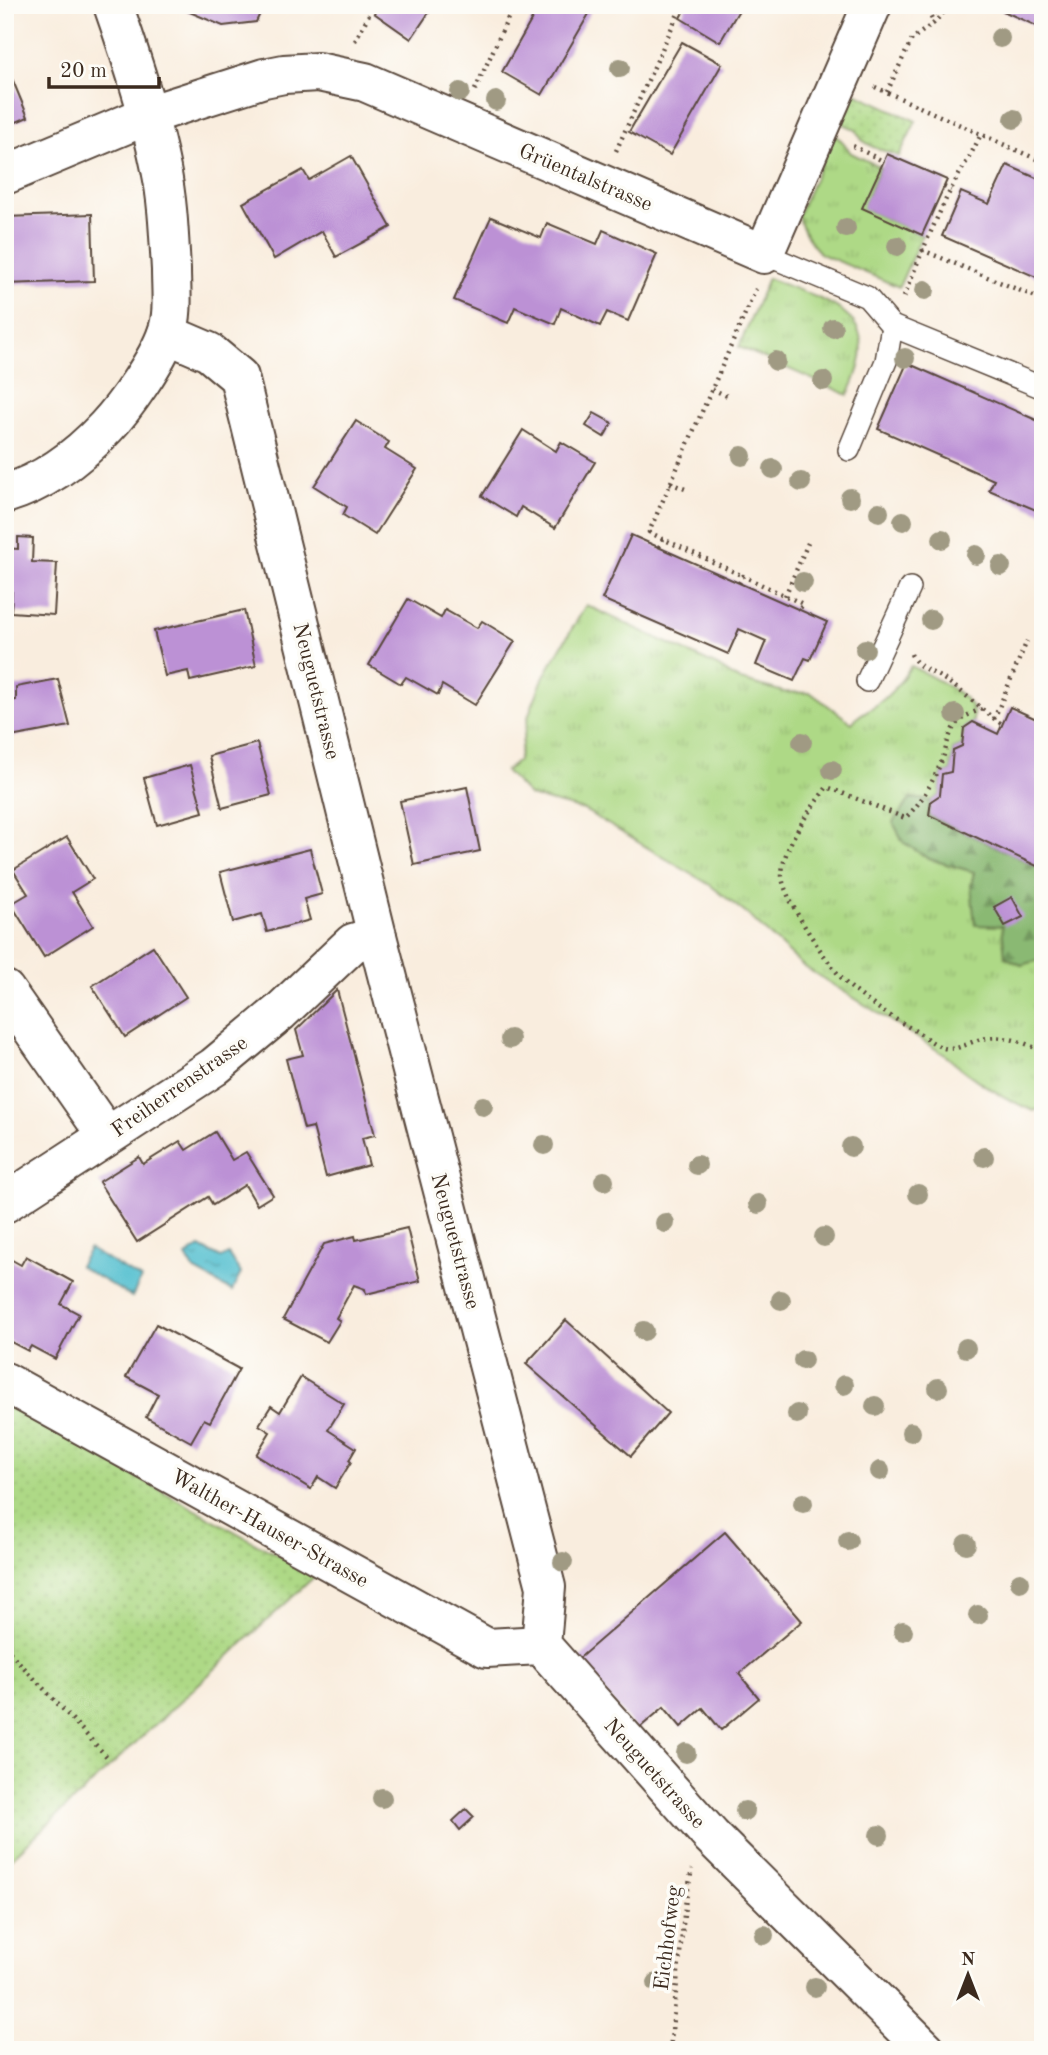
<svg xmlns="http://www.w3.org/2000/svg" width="1048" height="2055" viewBox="0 0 1048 2055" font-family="'Old Standard TT',serif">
<defs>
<pattern id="grass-tufts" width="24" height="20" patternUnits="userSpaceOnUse" patternTransform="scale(1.75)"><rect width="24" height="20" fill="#aed986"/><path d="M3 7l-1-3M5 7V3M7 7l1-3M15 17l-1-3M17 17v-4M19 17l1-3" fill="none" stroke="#97ba73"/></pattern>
<pattern id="forest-firs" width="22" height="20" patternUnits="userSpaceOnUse" patternTransform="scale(1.75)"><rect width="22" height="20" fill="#8ab973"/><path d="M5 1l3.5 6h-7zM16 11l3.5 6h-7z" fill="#72975e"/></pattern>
<pattern id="park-dots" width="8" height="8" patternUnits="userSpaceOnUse" patternTransform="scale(1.75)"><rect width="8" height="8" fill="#aed986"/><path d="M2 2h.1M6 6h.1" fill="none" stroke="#97ba73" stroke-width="1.8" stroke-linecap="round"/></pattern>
<pattern id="water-ripples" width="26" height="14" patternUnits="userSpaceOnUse" patternTransform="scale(1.75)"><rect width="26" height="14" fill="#55c0d0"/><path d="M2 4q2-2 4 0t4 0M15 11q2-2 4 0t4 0" fill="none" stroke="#489ca8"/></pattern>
</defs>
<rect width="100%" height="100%" fill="#fdfcf7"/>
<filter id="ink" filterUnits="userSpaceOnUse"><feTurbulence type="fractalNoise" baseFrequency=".0143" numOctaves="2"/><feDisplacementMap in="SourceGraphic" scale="14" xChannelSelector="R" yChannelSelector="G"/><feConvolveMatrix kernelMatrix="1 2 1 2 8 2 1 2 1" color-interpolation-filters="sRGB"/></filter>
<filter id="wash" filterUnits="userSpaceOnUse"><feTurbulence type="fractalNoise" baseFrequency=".00686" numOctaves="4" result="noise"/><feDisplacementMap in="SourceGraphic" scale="28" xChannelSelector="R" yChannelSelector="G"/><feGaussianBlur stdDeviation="1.57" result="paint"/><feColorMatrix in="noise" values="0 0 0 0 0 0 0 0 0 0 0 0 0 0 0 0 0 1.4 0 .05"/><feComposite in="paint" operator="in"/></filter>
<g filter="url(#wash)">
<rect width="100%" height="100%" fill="#f9edde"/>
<g fill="url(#grass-tufts)" stroke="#748252" stroke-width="2">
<path d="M 834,135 L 841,140 L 851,153 L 880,167 L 863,208 L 922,235 L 899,287 L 821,254 C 809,242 802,231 798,215 Z"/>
<path d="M 768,278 C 831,304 889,312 848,395 L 739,347 Z"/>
<path d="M 586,605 L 717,666 L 737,679 L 784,692 L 811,693 L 852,723 C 860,713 864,713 875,706 C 891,695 901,682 911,666 C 926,674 970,694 973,711 C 974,715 973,719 973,722 L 964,728 L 962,746 L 953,750 L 951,772 L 942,774 L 940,795 L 931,801 L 911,798 L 929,859 L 974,872 L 971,886 L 1002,926 L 1021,965 L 1043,959 L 1043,1107 L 1034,1111 C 1002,1098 971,1078 945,1055 L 803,966 L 748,915 L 710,885 L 584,810 L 530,796 L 505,771 L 518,761 L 529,714 L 544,676 Z"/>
</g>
<polygon fill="url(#forest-firs)" stroke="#627248" stroke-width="2" points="911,798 931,801 929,816 1043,869 1043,959 1021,965 1005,957 1002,926 975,925 971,886 974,872 929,859 903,842 893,822"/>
<g fill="url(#park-dots)" stroke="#748252" stroke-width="2">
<polygon points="853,92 916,121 899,156 873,147 862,140 855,129 839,122"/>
<polygon points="5,1404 315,1576 5,1864"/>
</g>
<g fill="url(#water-ripples)" stroke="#487577" stroke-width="2">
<polygon points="200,1247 221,1258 228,1254 241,1273 232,1291 194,1270 186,1256"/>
<polygon points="89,1249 141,1279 132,1297 79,1266"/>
</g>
<g id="blocks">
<g fill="#bc91d5">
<polygon points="179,5 264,5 256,22 223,26 180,8"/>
<polygon points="380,5 434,5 411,39 374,13"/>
<polygon points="540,5 589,5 593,7 542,95 502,72"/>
<polygon points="687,5 742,5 720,42 680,18"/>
<polygon points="990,5 1043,5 1043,29"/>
<polygon points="682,42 722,64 670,155 629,132"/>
<polygon points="11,76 28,117 5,127 5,78"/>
<polygon points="887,154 947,180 922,235 862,208"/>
<polygon points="351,156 391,227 336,257 322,231 274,259 243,203 303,170 309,180"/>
<polygon points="1007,165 1043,181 1043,280 942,236 961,192 989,204"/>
<polygon points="92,214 94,281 5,284 5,217"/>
<polygon points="491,217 541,238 547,223 597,244 603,230 657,254 628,321 607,312 600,326 561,308 555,324 515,307 508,323 454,300"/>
<polygon points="907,363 1043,423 1043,513 989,490 994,480 878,429"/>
<polygon points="594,413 612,423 604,437 586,426"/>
<polygon points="356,421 389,442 385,449 417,469 375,535 343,515 347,507 314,486"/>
<polygon points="523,430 556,451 561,442 595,462 555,528 521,507 516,517 482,496"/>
<polygon points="631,535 827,622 810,660 805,658 794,681 756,665 766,641 739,629 728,654 602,599"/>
<polygon points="18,537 33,538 32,562 57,563 54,615 11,612 12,592 5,592 5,548 18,549"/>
<polygon points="408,599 441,618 445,610 477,628 482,621 515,641 475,705 442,685 438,695 406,677 401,684 369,665"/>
<polygon points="244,610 256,666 190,681 188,671 165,676 154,631"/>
<polygon points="58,679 70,726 5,738 5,703 16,700 16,687"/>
<polygon points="1010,707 1043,722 1043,869 929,815 931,801 940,795 942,774 951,772 953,750 962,746 964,728 973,722 998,734"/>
<polygon points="257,743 271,795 222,808 209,756"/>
<polygon points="190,765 203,812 157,825 144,778"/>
<polygon points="467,787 480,851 414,865 400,801"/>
<polygon points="67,837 93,879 72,892 93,926 44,957 11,904 28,894 13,870"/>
<polygon points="310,849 322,894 304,899 310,920 267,932 262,914 233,922 220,872"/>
<polygon points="1012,897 1023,917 1005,926 994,907"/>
<polygon points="153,946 186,997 125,1037 92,986"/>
<polygon points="337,990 375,1135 362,1138 369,1165 326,1177 313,1127 304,1129 286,1059 303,1055 296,1030"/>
<polygon points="215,1132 232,1160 246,1152 273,1195 257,1205 245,1185 213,1205 208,1197 137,1242 99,1182 139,1157 143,1164 180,1141 186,1150"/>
<polygon points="407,1228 420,1281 366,1294 365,1289 354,1285 336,1318 340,1321 327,1342 283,1319 324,1244 355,1236 356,1240"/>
<polygon points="5,1256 21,1265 26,1256 73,1282 61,1304 79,1314 55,1359 31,1346 28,1351 5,1339"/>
<polygon points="566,1320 668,1413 631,1456 526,1364"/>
<polygon points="156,1324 239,1369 210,1422 204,1419 191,1442 146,1417 158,1394 126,1377"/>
<polygon points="301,1377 344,1404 328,1430 356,1448 349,1460 351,1462 335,1488 318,1477 311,1489 256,1455 270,1432 259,1425 271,1406 280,1412"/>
<polygon points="725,1532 802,1621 739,1674 759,1698 721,1730 703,1708 681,1727 664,1707 637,1730 577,1660"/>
<polygon points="466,1809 474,1817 460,1830 453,1821"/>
</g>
</g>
</g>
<g filter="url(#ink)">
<use href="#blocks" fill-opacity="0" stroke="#58473b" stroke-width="2"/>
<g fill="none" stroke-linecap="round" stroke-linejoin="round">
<g stroke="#58473b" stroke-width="24">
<g id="service">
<polyline points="764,254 867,297 892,326 1043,388"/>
<polyline points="849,450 886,361 892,326"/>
<polyline points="867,681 910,588"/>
</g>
</g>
<g stroke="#58473b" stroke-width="42">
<g id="minor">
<polyline points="5,175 148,115 264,78 284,74 318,72 365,82 764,254 872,5"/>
<polyline points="167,334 209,352 239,377 377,936 546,1587 541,1645 711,1836 926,2050"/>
<path d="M 5,494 C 45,482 78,457 106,427 C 125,407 158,360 167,333 C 174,314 171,290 171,270 C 169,236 168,202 161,169 C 150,114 132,59 113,5"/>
<polyline points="5,990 107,1136"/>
<polyline points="5,1203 214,1067 280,1012 353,943 377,936"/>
<polyline points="5,1382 487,1648 541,1645"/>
</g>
</g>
<g stroke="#58473b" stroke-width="4.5" stroke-dasharray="2 5" stroke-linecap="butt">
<polyline points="924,5 934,23"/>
<polyline points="355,41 374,5"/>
<polyline points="875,87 1043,162"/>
<polyline points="475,90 514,5"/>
<polyline points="887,92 912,39 934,23 950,5"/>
<polyline points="853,146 883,161"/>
<polyline points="616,151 682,5"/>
<polyline points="944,187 951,190"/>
<polyline points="922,250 1043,300"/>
<path d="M 904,297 C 917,263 931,230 947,197 C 958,175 971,156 981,134"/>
<polyline points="712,389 729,397"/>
<polyline points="670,483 685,489"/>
<polyline points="663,539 649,532 756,289"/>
<polyline points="659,547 663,539 743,576"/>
<polyline points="739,583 743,576 803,604 799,610"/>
<polyline points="785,596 808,543"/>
<path d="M 911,654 C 916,666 928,670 940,677 C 963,690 980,710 1002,724"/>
<path d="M 982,709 C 972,713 961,717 954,727 C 949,735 946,748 943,758 C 934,779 922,803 905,818 L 827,787 C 810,810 782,846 782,876 C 783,899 831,969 848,985 C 868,1003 890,1016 914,1030 C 923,1035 932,1043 941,1047 C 956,1053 967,1042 982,1039 C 1003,1034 1025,1042 1043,1052"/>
<polyline points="994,719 1027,641"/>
<polyline points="5,1647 108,1758"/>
<polyline points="670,2050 685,1905 692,1869"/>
</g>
<use href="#service" stroke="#fff" stroke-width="21"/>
<use href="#minor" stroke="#fff" stroke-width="38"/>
</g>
<g fill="#a09a83">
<circle cx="1000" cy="38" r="10"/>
<circle cx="620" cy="68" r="10"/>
<circle cx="460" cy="92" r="10"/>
<circle cx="496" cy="101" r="10"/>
<circle cx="1014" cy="119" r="10"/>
<circle cx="846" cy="228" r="10"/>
<circle cx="897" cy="246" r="10"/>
<circle cx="925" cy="290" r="10"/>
<circle cx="833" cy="328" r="10"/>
<circle cx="905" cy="358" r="10"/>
<circle cx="776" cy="361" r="10"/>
<circle cx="823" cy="381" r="10"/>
<circle cx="742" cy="456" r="10"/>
<circle cx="773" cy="469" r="10"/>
<circle cx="801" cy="482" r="10"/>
<circle cx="850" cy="498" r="10"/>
<circle cx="879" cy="512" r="10"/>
<circle cx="903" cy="521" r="10"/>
<circle cx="942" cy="539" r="10"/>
<circle cx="976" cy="555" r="10"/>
<circle cx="1001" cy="566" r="10"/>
<circle cx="803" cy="582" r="10"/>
<circle cx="931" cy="620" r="10"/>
<circle cx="865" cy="649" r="10"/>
<circle cx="955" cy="714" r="10"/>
<circle cx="802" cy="742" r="10"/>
<circle cx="832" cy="770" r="10"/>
<circle cx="510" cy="1039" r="10"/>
<circle cx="483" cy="1106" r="10"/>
<circle cx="544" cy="1145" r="10"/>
<circle cx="851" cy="1147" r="10"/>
<circle cx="984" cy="1157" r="10"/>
<circle cx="697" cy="1165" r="10"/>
<circle cx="604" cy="1181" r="10"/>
<circle cx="918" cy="1194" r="10"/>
<circle cx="758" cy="1204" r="10"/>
<circle cx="665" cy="1223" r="10"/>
<circle cx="824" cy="1237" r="10"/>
<circle cx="781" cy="1300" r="10"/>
<circle cx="644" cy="1331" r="10"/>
<circle cx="966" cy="1348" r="10"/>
<circle cx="803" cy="1360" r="10"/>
<circle cx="844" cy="1385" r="10"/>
<circle cx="938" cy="1388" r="10"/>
<circle cx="875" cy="1406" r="10"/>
<circle cx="797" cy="1414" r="10"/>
<circle cx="911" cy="1432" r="10"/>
<circle cx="880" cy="1471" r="10"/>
<circle cx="803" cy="1503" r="10"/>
<circle cx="848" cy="1541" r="10"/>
<circle cx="966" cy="1544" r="10"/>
<circle cx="563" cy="1562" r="10"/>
<circle cx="1020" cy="1582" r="10"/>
<circle cx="978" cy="1615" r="10"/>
<circle cx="903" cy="1631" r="10"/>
<circle cx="686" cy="1753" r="10"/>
<circle cx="382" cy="1798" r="10"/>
<circle cx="745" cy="1811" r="10"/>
<circle cx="879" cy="1835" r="10"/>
<circle cx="764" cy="1935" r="10"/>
<circle cx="657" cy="1983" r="10"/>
<circle cx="815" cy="1987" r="10"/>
</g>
</g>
<g text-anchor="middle" stroke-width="7" stroke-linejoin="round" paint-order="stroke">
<g font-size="21" fill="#3b2a1e" stroke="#fdfcf7">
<text transform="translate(586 177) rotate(23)" y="7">Grüentalstrasse</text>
<text transform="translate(317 691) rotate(76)" y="7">Neuguetstrasse</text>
<text transform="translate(179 1086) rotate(-35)" y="7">Freiherrenstrasse</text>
<text transform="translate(456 1241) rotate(75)" y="7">Neuguetstrasse</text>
<text transform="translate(270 1528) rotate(29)" y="7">Walther-Hauser-Strasse</text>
<text transform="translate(655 1773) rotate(48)" y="7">Neuguetstrasse</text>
<text transform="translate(667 1938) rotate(-83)" y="7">Eichhofweg</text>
</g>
</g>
<rect width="1048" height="2055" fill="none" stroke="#fdfcf7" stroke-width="28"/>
<g transform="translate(968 1975)" stroke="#fdfcf7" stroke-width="5" paint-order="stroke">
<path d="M0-5L12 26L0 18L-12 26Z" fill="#3b2a1e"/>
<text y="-10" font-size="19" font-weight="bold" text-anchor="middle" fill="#3b2a1e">N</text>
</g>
<path d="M49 77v10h110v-10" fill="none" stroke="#3b2a1e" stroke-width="3.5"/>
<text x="60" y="77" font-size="21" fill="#3b2a1e" stroke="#fdfcf7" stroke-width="5" paint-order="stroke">20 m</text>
</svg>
